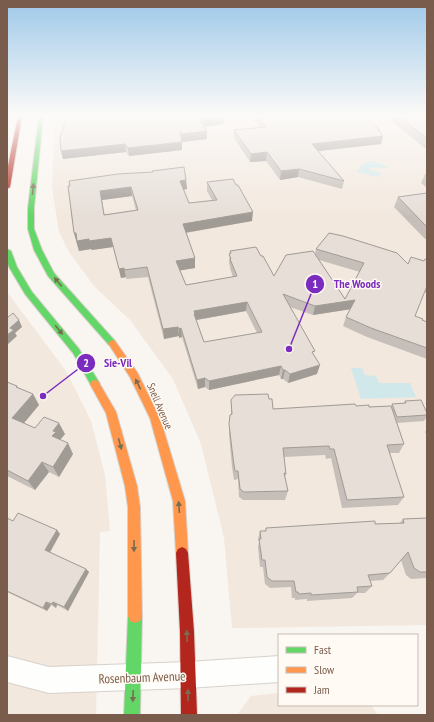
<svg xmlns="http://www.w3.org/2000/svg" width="434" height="722" viewBox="0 0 434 722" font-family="'PT Sans Narrow',sans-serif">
<rect width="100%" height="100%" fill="#f9f5f0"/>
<g fill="#f2e8de">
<polygon points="55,116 427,116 427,625 232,628 224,538 201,444 173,379 130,320 94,286 69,252 59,232 52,187"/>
<polygon points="7,292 66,371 91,421 105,475 110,531 100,532 96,715 7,715"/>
<polygon points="279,693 279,705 371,705 378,715 237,715 251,696"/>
</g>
<g fill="#d0e8ea">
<path d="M 373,161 L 384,165 L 388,168 C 381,169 376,166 370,168 L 369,170 L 382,173 L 378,177 L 356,172 L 364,163 Z"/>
<polygon points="351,368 362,368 365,375 376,376 379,383 410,383 416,397 361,399"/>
</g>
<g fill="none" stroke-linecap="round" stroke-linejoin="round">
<g stroke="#d7d1cb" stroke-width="2">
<g id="street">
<polygon points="7,116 24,116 20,119 7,120"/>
<polygon points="7,656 49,667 188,662 279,656 279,682 188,688 49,693 7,682"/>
</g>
</g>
<g stroke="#d9d2cb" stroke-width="2">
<g id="fast">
<polygon points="39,116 43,116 34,208 34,229 42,250 54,273 115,341 116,343 115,345 109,345 48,276 34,250 28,229 28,208"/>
<polygon points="7,249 11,251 17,267 32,292 79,349 100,384 98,387 92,387 73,353 25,294 9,267 7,261"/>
<polygon points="135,609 140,611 142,616 140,715 124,715 128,616 130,611"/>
</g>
</g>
<g stroke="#d9d2cb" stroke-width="2">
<g id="slow">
<polygon points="112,340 115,341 137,372 160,418 185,501 188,553 186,557 182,559 178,557 176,553 173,501 150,418 130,377 108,343"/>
<polygon points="95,380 98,381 116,412 137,486 140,507 142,616 140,621 135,623 130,621 128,616 128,507 125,486 106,413 90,384 92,381"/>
</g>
</g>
<g stroke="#d9d2cb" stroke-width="2">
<g id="jam">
<polygon points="18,116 22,116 10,187 7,189 7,171"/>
<polygon points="182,547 186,549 188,553 194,632 197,715 181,715 180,632 176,553 178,549"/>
</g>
</g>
<use href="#street" fill="#fefefd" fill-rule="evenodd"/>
<use href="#fast" fill="#63d668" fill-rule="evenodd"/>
<use href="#slow" fill="#ff974d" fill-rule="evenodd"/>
<use href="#jam" fill="#b3261e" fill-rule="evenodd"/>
</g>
<g fill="#c6bfb9" fill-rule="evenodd">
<polygon points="252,116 364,116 380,130 380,132 382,136 381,144 318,151 344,181 342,189 298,177 280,180 266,161 250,162 234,138 234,130 260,127 252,117"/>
<polygon points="385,116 427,116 427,150"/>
<polygon points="224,124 204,127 207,139 182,142 181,140 182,150 129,156 126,152 63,159 61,151 60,137"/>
<polygon points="427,173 427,188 421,183 425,174"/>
<path d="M 186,180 L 187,189 L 184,190 L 189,203 L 212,200 L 207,191 L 207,182 L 252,221 L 186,233 L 195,258 L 195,268 L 180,270 L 186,285 L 233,277 L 230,268 L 230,266 L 229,263 L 230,251 L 261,256 L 274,276 L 315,254 L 316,249 L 408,264 L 424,261 L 427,259 L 427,293 L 424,292 L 415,316 L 427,322 L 427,359 L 367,337 L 343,326 L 346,317 L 350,309 L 313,315 L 290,307 L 314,355 L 317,374 L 288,383 L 283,379 L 281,379 L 279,375 L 209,390 L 205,387 L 198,389 L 182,337 L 179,338 L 179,336 L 164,339 L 148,277 L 126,279 L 126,277 L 121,278 L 113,247 L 92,250 L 91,249 L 79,251 L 74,233 L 68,186 ZM 132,196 L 136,210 L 104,215 L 102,200 ZM 319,260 L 360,272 L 345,299 ZM 246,311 L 257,333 L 204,342 L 196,320 Z"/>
<polygon points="427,193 427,239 425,239 394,207 398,197"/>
<polygon points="7,382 17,386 19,388 33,394 39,405 24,423 35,428 65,434 60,440 73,454 59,477 49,472 35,490 7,476"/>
<polygon points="269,399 273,409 356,406 369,407 391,406 392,404 404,403 405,401 427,413 427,416 424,421 397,423 404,444 399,453 389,453 404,497 398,505 342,508 331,458 326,459 325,455 284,457 286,474 285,477 288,491 285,500 243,500 239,497 238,479 234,480 232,467 229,434 230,415 231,414 231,400"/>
<polygon points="427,429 427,436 425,432"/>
<polygon points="7,518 13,521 57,530 60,534 50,552 86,569 89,572 68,611 57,605 56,608 51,605 47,611 7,592"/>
<polygon points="427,518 427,578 411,579 406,575 401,560 390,573 383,580 370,581 372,586 365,593 357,593 352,598 307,601 307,599 295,600 295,598 292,598 291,587 270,588 265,584 263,567 260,567 258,547 259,542 258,539 260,531 265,531 266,528 400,523 403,519"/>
</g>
<g fill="#a19b96">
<polygon points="224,117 224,124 200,127 200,120"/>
<polygon points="380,130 378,137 381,134 382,134 382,136 383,136 381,144 310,152 312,144"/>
<polygon points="207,131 207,139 182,142 182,134"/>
<polygon points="182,142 182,150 129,156 128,148"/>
<polygon points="125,144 126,152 63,159 61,151"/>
<polygon points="267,152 266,161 250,162 251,154"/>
<polygon points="299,169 298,177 280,180 281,171"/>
<polygon points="186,180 187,189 181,190 180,181"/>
<polygon points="131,187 132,196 102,200 106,224 100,191"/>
<polygon points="253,212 252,221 183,233 183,224"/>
<polygon points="74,233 76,233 89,239 111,238 113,247 92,250 91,249 79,251"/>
<polygon points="195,258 195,268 177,271 176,261"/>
<polygon points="124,268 126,277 121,278 119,269"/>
<polygon points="355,300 352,309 313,315 315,306"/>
<polygon points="247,302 246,311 196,320 194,314 194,311"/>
<polygon points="19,320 22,327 15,333 17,336 7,345 7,335 10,328"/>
<polygon points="178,327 179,336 164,339 163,329"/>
<polygon points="181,328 182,337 179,338 179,329"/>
<polygon points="320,365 317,374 288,383 290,374"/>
<polygon points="281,366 279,375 209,390 209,381"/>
<polygon points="283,370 285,370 283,379 281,379"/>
<polygon points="205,378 205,387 198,389 197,380"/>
<polygon points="33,394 39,405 19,429 12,418"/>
<polygon points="59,423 65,434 60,440 52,436 53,431"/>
<polygon points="68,443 73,454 59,477 53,467"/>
<polygon points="42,462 49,472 35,490 28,481"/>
<polygon points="57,530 60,534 49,554 45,550"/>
<polygon points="86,569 89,572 68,611 64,607"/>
<polygon points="46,602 51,605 47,611 43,608"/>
<polygon points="53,602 57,605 56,608 52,604"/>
</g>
<g fill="#e6ded7" stroke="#a19b96" fill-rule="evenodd">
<polygon points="66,116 223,116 224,117 200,120 207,131 182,134 180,132 182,142 128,148 125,144 61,151 60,137 66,121"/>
<polygon points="257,116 364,116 380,130 378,130 382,134 381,134 383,136 312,144 344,181 299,169 281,171 267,152 251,154 234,130 266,127"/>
<polygon points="398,116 427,116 427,138"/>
<path d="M 184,167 L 186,180 L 180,181 L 189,203 L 217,200 L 207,182 L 233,179 L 236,185 L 238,185 L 253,212 L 183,224 L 195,258 L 176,261 L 186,285 L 237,276 L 230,259 L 231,259 L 229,254 L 231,253 L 230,251 L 256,247 L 261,256 L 263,256 L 274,276 L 286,255 L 313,251 L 345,299 L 364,263 L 316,249 L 329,233 L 343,236 L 397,253 L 408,264 L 411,257 L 424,261 L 425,259 L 427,259 L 427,286 L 415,316 L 423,319 L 422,320 L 427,322 L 427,348 L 371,328 L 346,317 L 355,300 L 315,306 L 283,294 L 315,351 L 312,352 L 320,365 L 290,374 L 285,370 L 283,370 L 281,366 L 209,381 L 205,378 L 197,380 L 181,328 L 179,329 L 178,327 L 163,329 L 147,267 L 124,270 L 124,268 L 119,269 L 111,238 L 89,241 L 89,239 L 77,241 L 76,233 L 74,233 L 68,186 L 70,186 L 69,181 L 118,174 L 153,172 L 152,171 ZM 131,187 L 138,210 L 104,215 L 100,191 ZM 247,302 L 262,332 L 204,342 L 194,314 L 195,314 L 194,311 Z"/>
<polygon points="427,193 427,227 398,197"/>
<polygon points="13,313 19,320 10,328 14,330 7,335 7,318"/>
<polygon points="7,382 17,386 16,387 33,394 12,418 35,428 44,417 59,423 53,431 56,432 52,436 68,443 53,467 42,462 28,481 7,470"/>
<polygon points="268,394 269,399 272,399 273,409 355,404 356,406 369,405 369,407 391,406 404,444 387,445 404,497 347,500 334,449 330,449 329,446 283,448 286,474 284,473 288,491 244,492 240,489 238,471 235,471 233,458 229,424 230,415 232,414 231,400 235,395"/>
<polygon points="421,400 427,413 427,415 397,417 392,404 406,403 405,401"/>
<polygon points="18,513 57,530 45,550 86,569 64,607 53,602 52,604 46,602 43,608 7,591 7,518 13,521"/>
<polygon points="427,518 427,572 420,572 414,568 408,552 390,573 368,575 372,586 357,587 358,592 311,595 311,593 299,594 298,592 296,592 294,581 272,581 267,577 265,560 262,560 259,539 261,539 260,531 266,531 266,528 375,521 375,524 404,523 403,519"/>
</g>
<defs><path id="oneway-solid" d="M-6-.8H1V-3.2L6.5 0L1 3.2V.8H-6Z"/></defs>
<g fill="#776e51">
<use href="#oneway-solid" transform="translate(33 189) rotate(-85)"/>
<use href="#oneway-solid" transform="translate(58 282) rotate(-130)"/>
<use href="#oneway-solid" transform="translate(59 330) rotate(51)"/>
<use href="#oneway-solid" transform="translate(138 384) rotate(-116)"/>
<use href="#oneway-solid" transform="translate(120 444) rotate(75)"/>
<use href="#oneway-solid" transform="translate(179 507) rotate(-94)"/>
<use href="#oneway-solid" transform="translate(134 546) rotate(90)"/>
<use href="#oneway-solid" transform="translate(187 636) rotate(-92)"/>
<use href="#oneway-solid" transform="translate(188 695) rotate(-91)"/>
<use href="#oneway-solid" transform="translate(133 696) rotate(92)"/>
</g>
<linearGradient id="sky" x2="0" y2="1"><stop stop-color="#9ec9e9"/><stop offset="0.53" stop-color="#fcfaf8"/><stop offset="1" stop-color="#fcfaf8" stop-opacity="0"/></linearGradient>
<rect width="434" height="217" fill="url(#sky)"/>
<g text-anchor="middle" stroke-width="3" stroke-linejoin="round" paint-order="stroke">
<g font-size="11" fill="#7a5c4d" stroke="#fffaf3">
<text transform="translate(160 406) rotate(67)" y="4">Snell Avenue</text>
</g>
<g font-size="13" fill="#7a5c4d" stroke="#fffaf3">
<text transform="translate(142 677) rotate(-2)" y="5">Rosenbaum Avenue</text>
</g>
</g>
<path fill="none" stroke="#7b2cbf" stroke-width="1.5" d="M289 349L315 284M43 396L86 363"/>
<g fill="#7b2cbf" stroke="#fffaf3" stroke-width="1.5">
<circle cx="289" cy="349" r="4"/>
<circle cx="43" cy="396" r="4"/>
<circle cx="315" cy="284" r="10"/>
<circle cx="86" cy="363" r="10"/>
</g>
<g font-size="12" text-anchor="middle" font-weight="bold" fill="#fff">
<text x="315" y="288">1</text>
<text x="86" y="367">2</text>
</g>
<g font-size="12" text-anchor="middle" font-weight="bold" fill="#7b2cbf" stroke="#fffaf3" stroke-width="3" stroke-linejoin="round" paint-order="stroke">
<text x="357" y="288">The Woods</text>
<text x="118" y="367">Sie-Vil</text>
</g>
<rect width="434" height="722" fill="none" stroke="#7a5c4d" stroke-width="16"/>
<rect x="278" y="634" width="140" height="72" fill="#fffaf3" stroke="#cabbb1"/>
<rect x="286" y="647" width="20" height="6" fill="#63d668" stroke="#cabbb1"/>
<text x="314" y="654" font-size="12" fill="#7a5c4d">Fast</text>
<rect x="286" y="667" width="20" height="6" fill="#ff974d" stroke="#cabbb1"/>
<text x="314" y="674" font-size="12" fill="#7a5c4d">Slow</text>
<rect x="286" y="687" width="20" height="6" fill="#b3261e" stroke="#cabbb1"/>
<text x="314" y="694" font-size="12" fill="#7a5c4d">Jam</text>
</svg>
